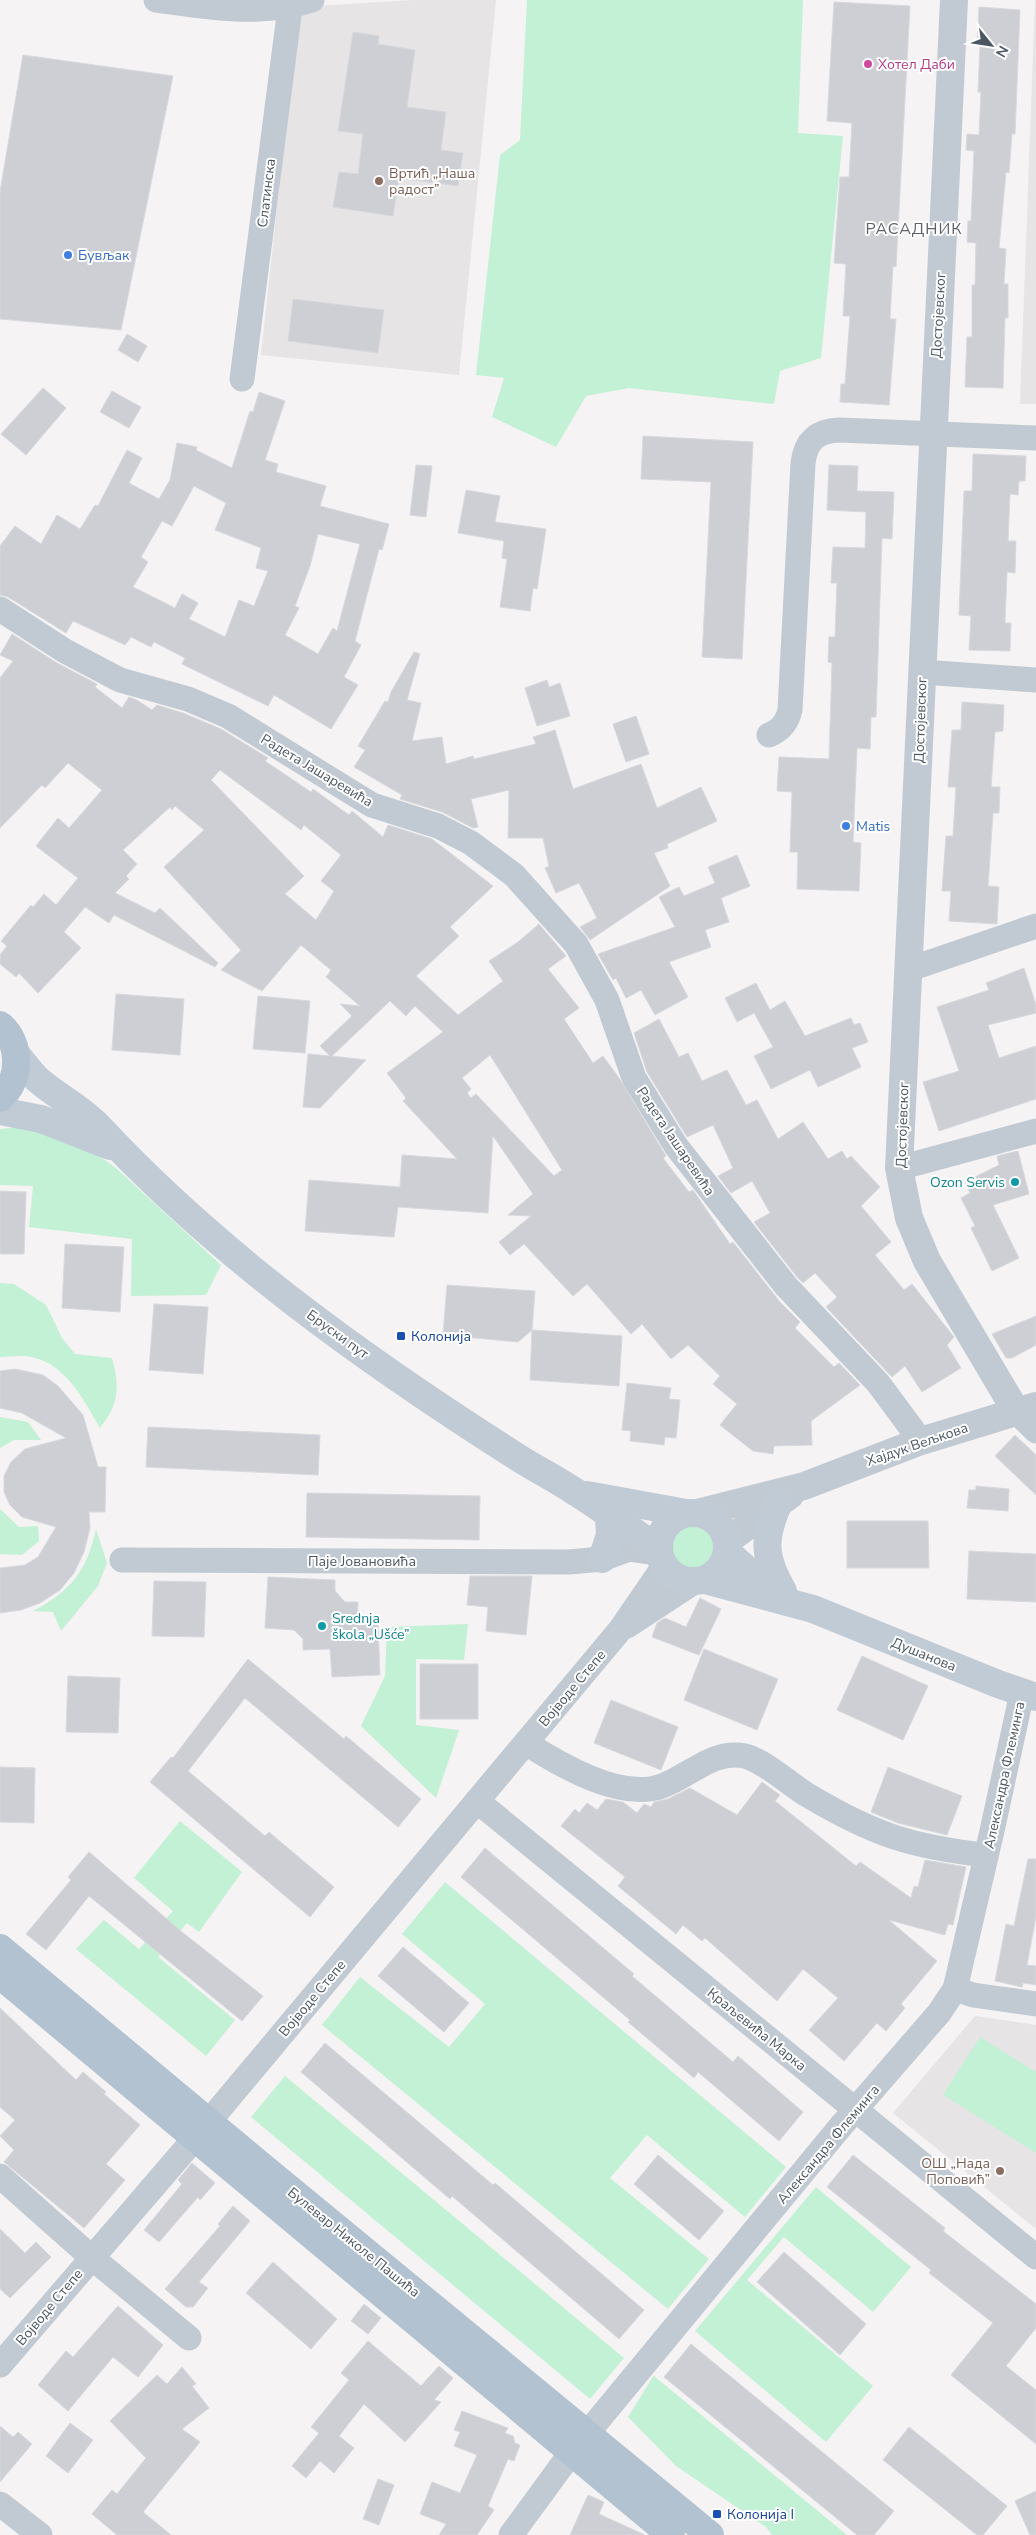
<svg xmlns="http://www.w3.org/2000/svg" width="1036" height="2535" viewBox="0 0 1036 2535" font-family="'Nunito Sans',sans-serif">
<rect width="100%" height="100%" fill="#f5f3f3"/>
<g fill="#e6e4e5">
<polygon points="412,0 496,0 459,375 261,355 299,7"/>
<polygon points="1035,0 1036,0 1036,404 1020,404"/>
<polygon points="975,2016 1036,2025 1036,2229 893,2113"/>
</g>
<g fill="#c3f1d5">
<polygon points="527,0 803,0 798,133 843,136 821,358 780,371 774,404 629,388 586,396 556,447 492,417 504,378 476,375 500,155 520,140"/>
<polygon points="22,1127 74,1139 116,1168 221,1265 206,1295 131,1296 132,1239 29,1227 33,1186 0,1185 0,1129"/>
<path d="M 0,1283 L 14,1284 L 46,1305 L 62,1338 L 75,1354 L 112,1358 C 120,1388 119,1404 100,1428 C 84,1401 67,1364 31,1357 C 22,1355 10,1357 0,1357 Z"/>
<polygon points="0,1417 28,1422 41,1440 14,1440 0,1448"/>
<polygon points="0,1509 19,1527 38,1526 39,1541 22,1555 0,1554"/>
<circle cx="692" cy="1547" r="22"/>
<path d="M 96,1529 L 107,1563 L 98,1586 L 61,1631 L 53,1612 L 33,1611 C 71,1591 87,1571 96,1529 Z"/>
<polygon points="468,1624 464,1660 416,1659 416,1725 459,1730 436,1798 361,1726 385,1676 387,1627"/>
<polygon points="180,1821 242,1872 199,1932 187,1923 158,1957 235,2020 206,2056 76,1949 104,1920 139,1949 173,1911 134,1878"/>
<polygon points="445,1882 786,2167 745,2217 647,2135 610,2178 709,2259 668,2309 322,2025 360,1977 449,2047 485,2004 402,1934"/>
<polygon points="980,2037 1036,2072 1036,2153 943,2095"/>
<polygon points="285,2076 624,2358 590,2399 251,2117"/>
<polygon points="816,2187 911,2267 873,2312 784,2237 747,2280 873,2386 826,2442 695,2331"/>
<polygon points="654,2375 654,2376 847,2535 772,2535 766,2527 676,2466 628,2417"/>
</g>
<g fill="#cdcfd5" stroke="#d7d9de" fill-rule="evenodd">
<polygon points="834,2 910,6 896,267 893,266 890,319 896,319 889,405 840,402 841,384 845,384 850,316 843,316 846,264 834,263 840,177 849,177 852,123 827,121"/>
<polygon points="979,7 1020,10 1015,134 1012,134 1009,173 1006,172 999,248 1006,249 1004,284 1008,284 1008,318 1005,318 1003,388 965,387 967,337 972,337 972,285 975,285 976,243 967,242 968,221 971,221 974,151 966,150 967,134 979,135 981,92 978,92 980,46 977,46"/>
<polygon points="353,32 379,36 378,44 415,50 407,107 446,112 441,150 463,153 458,186 399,178 393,216 333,207 339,172 358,174 363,134 338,131"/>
<polygon points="23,55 173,76 121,330 0,319 0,192"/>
<polygon points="293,299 384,310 378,353 288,341"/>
<polygon points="127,334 147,346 138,362 118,350"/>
<polygon points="43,388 66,408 26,455 1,434"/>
<polygon points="112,391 141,407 129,428 100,412"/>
<path d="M 259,392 L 285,401 L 265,460 L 278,464 L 276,472 L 326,486 L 320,506 L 389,524 L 382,550 L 379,549 L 355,641 L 361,645 L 344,677 L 358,685 L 331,729 L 274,695 L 268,706 L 182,664 L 185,658 L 154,642 L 151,647 L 131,637 L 125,645 L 73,621 L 66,633 L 8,597 L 0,595 L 0,546 L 15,526 L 41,544 L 57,515 L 80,529 L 95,505 L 98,506 L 127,450 L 142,458 L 129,483 L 159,499 L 170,480 L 177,443 L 197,447 L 196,450 L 232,468 L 250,411 L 253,412 ZM 194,486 L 226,503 L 215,530 L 261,548 L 256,568 L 268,571 L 254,606 L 239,600 L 225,637 L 189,619 L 198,603 L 182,594 L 175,608 L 133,587 L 148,562 L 141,557 L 162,521 L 172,526 ZM 318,534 L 360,544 L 337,631 L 333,628 L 318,654 L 285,635 L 299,608 L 295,606 L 310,566 Z"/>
<polygon points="643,436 753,442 742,659 702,657 711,482 641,479"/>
<polygon points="973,454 1026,456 1025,481 1019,481 1018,495 1010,494 1008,541 1016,541 1015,573 1007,572 1005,623 1011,623 1010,651 969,650 971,616 959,615 964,491 972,491"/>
<polygon points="416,465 432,466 426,517 410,515"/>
<polygon points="829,465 858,466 857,491 894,492 892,539 882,538 876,717 871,717 870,749 857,748 853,842 861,843 859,891 797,889 798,852 790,852 792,792 777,791 779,757 829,759 832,663 828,662 829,637 835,637 837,583 831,583 833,547 865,548 866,512 827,510"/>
<polygon points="466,490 500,496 495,522 546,529 537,589 533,588 530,611 500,607 507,559 502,558 504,541 458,533"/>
<path d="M 12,634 L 57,663 L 97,684 L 95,687 L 122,708 L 129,697 L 137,700 L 152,710 L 157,705 L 183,713 L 221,729 L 268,758 L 265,761 L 311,792 L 313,789 L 349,815 L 352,811 L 383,837 L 388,825 L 432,839 L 493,886 L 450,927 L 459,936 L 416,976 L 458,1015 L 503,981 L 489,961 L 518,942 L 539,924 L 566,956 L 548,969 L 579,1008 L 564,1019 L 593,1063 L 603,1056 L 619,1078 L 666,1156 L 663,1158 L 689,1192 L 693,1190 L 730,1244 L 733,1242 L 780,1302 L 800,1322 L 795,1328 L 834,1367 L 839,1363 L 860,1385 L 811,1421 L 812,1445 L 774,1446 L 773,1454 L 753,1451 L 720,1425 L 737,1404 L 713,1384 L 720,1376 L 688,1345 L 671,1359 L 642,1324 L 631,1334 L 587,1284 L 573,1296 L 524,1244 L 510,1255 L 499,1242 L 531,1216 L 508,1215 L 533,1194 L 493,1136 L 488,1213 L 398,1207 L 394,1237 L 305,1231 L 309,1180 L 400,1187 L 402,1155 L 457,1159 L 403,1101 L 406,1098 L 387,1073 L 443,1032 L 415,1006 L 406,1016 L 390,1001 L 332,1056 L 366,1060 L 320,1108 L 303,1107 L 308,1054 L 330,1056 L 320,1046 L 352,1016 L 340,1004 L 360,1006 L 326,977 L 331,970 L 301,945 L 262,991 L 221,970 L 241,950 L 164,867 L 204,830 L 175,806 L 172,810 L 170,807 L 123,850 L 137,864 L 126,876 L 129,879 L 115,893 L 155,913 L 160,908 L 218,963 L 215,967 L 114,915 L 109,923 L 85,907 L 64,932 L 81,948 L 38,993 L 19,973 L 16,977 L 0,964 L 0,955 L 7,946 L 1,941 L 31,905 L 33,907 L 44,894 L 56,905 L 78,878 L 36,846 L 58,818 L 69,828 L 102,790 L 68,763 L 45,788 L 42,785 L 0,828 L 0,678 L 13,661 L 0,655 ZM 220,770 L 301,830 L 304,825 L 341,855 L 321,881 L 334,891 L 316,920 L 285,894 L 304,876 L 211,780 ZM 490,1055 L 562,1170 L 554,1176 L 476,1094 L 471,1098 L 467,1093 L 471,1089 L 462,1078 Z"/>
<polygon points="414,652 420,654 407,700 421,703 412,741 442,737 446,764 473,756 474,759 536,744 533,737 555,730 573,789 641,764 657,808 701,787 717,821 667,844 668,848 654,853 670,886 590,940 580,927 597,918 579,883 556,893 545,868 549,866 543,838 508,838 509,790 471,799 478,827 473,828 442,812 400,799 402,795 354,767 365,750 358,746 385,701 388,702 391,692"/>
<polygon points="547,680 549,687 560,683 570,716 537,726 525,688"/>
<polygon points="962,702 1004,705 1003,731 995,732 991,787 1000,787 999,813 993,813 988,886 999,887 997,924 949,921 951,891 942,891 946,836 953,836 956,787 948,787 952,730 961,730"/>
<polygon points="636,716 649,754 626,762 613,724"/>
<polygon points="737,855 750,886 721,898 729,922 705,930 711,947 669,962 688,997 655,1015 641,990 626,998 616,978 613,980 598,954 675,927 659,897 679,887 684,896 715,883 708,867"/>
<polygon points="1024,968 1036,1005 1036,1013 988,1025 999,1058 1036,1046 1036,1099 939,1131 923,1082 959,1071 937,1007 989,990 986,983"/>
<polygon points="756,983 770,1010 785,1001 805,1036 851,1018 854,1025 860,1023 868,1042 852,1048 861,1067 818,1087 810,1070 771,1089 754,1056 773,1047 754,1013 737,1022 725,998"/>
<polygon points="116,994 184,999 180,1055 112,1050"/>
<polygon points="258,996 310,1001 305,1053 253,1049"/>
<polygon points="659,1019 679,1057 688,1053 702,1081 727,1070 746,1105 757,1100 778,1139 803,1122 828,1159 842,1151 847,1159 851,1156 880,1187 861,1206 891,1242 875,1255 904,1290 912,1284 954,1337 947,1345 961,1368 922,1392 905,1366 892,1377 826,1307 837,1297 815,1273 803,1283 797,1277 754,1222 770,1213 752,1181 731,1193 718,1176 733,1168 713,1125 687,1137 647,1072 634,1033"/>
<polygon points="1018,1151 1029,1194 993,1205 1019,1258 992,1271 971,1228 975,1226 961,1198 970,1193 965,1182 999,1165 997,1156"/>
<polygon points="0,1191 26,1192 24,1254 0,1254"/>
<polygon points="65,1244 124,1247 120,1312 62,1308"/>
<polygon points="447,1285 535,1291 532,1330 518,1342 443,1335"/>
<polygon points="154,1304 208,1307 203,1374 149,1370"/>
<polygon points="1036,1316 1036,1345 1012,1358 1006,1358 992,1334"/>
<polygon points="532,1330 622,1336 619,1386 530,1380"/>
<polygon points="15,1369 43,1375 58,1386 83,1415 98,1467 106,1467 105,1512 89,1512 90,1528 84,1552 74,1573 60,1590 40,1603 21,1610 0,1613 0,1568 25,1565 38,1557 56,1527 22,1517 10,1505 4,1492 4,1476 11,1462 25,1449 66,1438 22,1413 0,1408 0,1371"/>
<polygon points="627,1383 671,1388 669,1399 680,1400 676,1438 665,1437 664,1445 630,1441 631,1431 622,1430"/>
<polygon points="148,1427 320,1435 318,1475 146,1467"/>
<polygon points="1015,1435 1036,1455 1036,1495 995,1456"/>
<polygon points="976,1486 1009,1489 1008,1511 967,1508 969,1490 976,1490"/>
<polygon points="307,1493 480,1496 479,1540 306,1537"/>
<polygon points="847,1521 928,1521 929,1568 847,1568"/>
<polygon points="969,1551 1036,1554 1036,1602 967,1599"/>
<polygon points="470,1576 532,1576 526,1635 486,1631 488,1607 467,1605"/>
<polygon points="268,1577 335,1580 335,1591 345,1602 358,1602 357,1625 378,1624 380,1675 332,1677 330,1649 303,1650 303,1639 294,1630 265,1628"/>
<polygon points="154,1581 206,1582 204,1637 152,1636"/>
<polygon points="700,1598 721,1609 699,1655 652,1637 657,1623 665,1618 686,1627"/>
<polygon points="704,1649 778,1679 757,1730 684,1700"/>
<polygon points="862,1656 928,1686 903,1740 837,1710"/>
<polygon points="248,1659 344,1739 346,1736 421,1799 398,1827 245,1698 188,1771 265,1836 269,1832 334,1887 310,1917 150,1782 171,1757 173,1758"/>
<rect x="420" y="1664" width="58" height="55"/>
<polygon points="68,1676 120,1678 118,1733 66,1732"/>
<polygon points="611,1700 678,1727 661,1770 594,1743"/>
<polygon points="0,1767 35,1768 34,1823 0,1822"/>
<polygon points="888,1767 962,1796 947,1835 898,1823 871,1812"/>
<polygon points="762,1782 780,1795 775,1801 856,1866 860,1862 911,1898 914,1886 918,1887 925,1860 966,1867 953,1925 948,1924 945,1935 889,1920 937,1961 901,2004 905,2008 886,2031 877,2023 844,2061 809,2030 838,1998 803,1969 777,2001 705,1938 702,1941 683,1925 676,1934 618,1886 625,1877 561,1826 575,1809 579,1813 587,1803 597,1810 606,1799 623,1802 637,1813 644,1804 651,1807 654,1802 668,1799 690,1788 737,1815"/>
<polygon points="485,1848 634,1974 632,1976 733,2062 738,2056 803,2112 779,2141 698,2072 694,2078 628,2022 630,2020 461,1877"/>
<polygon points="89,1852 182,1932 263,1996 242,2021 89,1896 46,1950 26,1934 71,1880 68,1877"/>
<polygon points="1028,1859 1036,1859 1036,1917 1027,1965 1036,1966 1036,1985 1023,1983 1022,1987 995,1981 1006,1924 1014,1926"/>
<polygon points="403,1947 469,2003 444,2032 378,1976"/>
<polygon points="0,2008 76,2080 83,2072 106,2092 104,2094 140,2125 106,2164 125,2180 84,2228 4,2162 14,2150 0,2136 15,2120 0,2107"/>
<polygon points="325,2043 493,2185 495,2183 644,2310 619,2339 452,2196 450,2199 301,2072"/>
<polygon points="658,2155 724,2211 699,2240 634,2184"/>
<polygon points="853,2155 945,2228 943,2231 1036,2304 1036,2328 1006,2366 1036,2390 1036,2444 951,2375 993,2323 929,2273 931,2270 827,2187"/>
<polygon points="192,2163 215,2183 200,2200 198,2197 159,2242 144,2230 182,2184 178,2180"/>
<polygon points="233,2206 250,2221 199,2282 208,2288 193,2307 186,2307 165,2289 220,2226 218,2224"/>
<polygon points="0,2229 25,2253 36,2242 51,2257 10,2298 0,2289"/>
<polygon points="784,2252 866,2324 840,2355 757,2282"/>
<polygon points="273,2262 337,2319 311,2349 246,2293"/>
<polygon points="364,2304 381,2318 368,2334 351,2321"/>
<polygon points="118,2306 163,2345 138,2377 113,2357 68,2411 38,2385 66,2351 73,2357"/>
<polygon points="368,2341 421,2386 439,2366 453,2378 434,2400 441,2402 405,2442 364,2404 339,2436 354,2448 334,2473 320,2461 306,2478 292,2466 319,2433 311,2427 349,2380 341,2373"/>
<polygon points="691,2344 894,2511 874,2535 857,2535 664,2377"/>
<polygon points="182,2367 196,2384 192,2386 209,2408 182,2429 200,2442 143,2512 171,2535 117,2535 92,2514 112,2490 117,2494 146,2458 110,2421 157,2375 167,2384"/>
<polygon points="462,2411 508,2428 505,2433 513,2436 515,2443 520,2445 514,2461 508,2459 488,2506 494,2510 477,2535 439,2535 446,2524 420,2514 432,2482 460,2493 477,2455 454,2446 460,2432 454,2430"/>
<polygon points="70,2423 93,2440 68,2473 46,2456"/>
<polygon points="0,2426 13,2437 18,2432 32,2444 0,2482"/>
<polygon points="909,2427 1007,2506 983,2535 977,2535 883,2460"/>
<polygon points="378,2479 394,2485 379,2525 363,2519"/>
<polygon points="1036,2491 1036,2535 1030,2535 1015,2501"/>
<polygon points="588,2495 604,2502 599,2514 645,2535 570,2535"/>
</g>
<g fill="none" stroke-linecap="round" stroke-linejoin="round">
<g stroke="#c1cad2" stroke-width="25">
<path d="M 156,0 C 207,7 262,17 312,0"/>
<polyline points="242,379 291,0"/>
<polyline points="0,609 65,651 120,680 188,699 228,716 372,805 438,826 471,843 514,875 576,944 607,1000 634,1078 676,1146 786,1286 878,1383 921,1441"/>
<polyline points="922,672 1036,680"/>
<path d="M 769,735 C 781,730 787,723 790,710 L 803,463 C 806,440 817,431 839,430 L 1036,438"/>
<polyline points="910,969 1036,926"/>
<polyline points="899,1168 1036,1131"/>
<polyline points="1016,1411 1036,1431"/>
<polyline points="122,1560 569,1562 602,1559 629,1549 658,1553"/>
<polyline points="627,1626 694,1582"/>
<path d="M 526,1743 C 560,1765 621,1801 662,1786 C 690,1776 713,1749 745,1756 C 765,1761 790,1785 809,1796 C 873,1834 911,1847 986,1855"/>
<polyline points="477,1801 1036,2257"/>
<polyline points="955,1989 973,1995 1036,2004"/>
<polyline points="0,2176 91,2257 189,2338"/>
<polyline points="0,2365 196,2137 620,1630 664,1566"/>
<polyline points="0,2504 40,2535"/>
<polyline points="511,2535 571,2453 841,2126 939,2013 955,1989 992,1831 1022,1693"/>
</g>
<g stroke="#c1cad2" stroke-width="28">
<polyline points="954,0 899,1168 909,1218 927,1261 1016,1411"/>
<polyline points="697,1513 804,1486 921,1441 1036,1406"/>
<polyline points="727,1541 790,1495"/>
</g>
<g stroke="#c1cbd6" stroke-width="28">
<path d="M 16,1054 C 23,1062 29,1071 37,1079 C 56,1096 80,1107 98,1126 C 219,1256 365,1360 514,1455 C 534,1468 556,1479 577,1493 C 604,1510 630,1530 658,1548"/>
<polyline points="0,1111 41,1119 110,1146"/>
<polyline points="587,1495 686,1513"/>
<path d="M 779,1502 C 763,1538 763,1557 783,1591"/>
<circle cx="693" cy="1547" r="34"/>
<polyline points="727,1552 746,1569 782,1591"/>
<polyline points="602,1559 610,1535 609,1517"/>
<polyline points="705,1580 813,1609 998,1684 1036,1697"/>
</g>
<g stroke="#b3c2d1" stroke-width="28">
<path d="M 0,1025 C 22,1043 21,1081 0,1098"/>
<polyline points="0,1948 259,2164 710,2535"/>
<polyline points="0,1975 671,2535"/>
</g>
</g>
<circle fill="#d1479c" stroke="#fff" stroke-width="2" cx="868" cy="64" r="5"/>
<g fill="#8d6e63" stroke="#fff" stroke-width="2">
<circle cx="379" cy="181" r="5"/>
<circle cx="1000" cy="2171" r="5"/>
</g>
<g fill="#3f7fe0" stroke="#fff" stroke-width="2">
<circle cx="68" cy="255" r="5"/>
<circle cx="846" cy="826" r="5"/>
</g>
<g fill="#0f9aa8" stroke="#fff" stroke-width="2">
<circle cx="1015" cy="1182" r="5"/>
<circle cx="322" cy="1626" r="5"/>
</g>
<g fill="#1a4fb4" stroke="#fff" stroke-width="2">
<rect x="396" y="1331" width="10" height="10" rx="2.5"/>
<rect x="712" y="2509" width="10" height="10" rx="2.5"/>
</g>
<g text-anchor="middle" stroke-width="4" stroke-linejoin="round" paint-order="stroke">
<g font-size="14" fill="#b23c85" stroke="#fff" text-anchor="start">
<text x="878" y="69">Хотел Даби</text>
</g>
<g font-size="14" fill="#785e54" stroke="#fff" text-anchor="start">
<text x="389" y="178">Вртић „Наша<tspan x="389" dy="16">радост”</tspan></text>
<text x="990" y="2168" text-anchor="end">ОШ „Нада<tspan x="990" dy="16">Поповић”</tspan></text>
</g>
<g font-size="14" fill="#4a5661" stroke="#fff">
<text transform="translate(266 193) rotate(-83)" y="5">Слатинска</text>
<text transform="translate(938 315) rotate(-87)" y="5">Достојевског</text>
<text transform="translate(920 720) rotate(-88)" y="5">Достојевског</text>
<text transform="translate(317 770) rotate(31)" y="5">Радета Јашаревића</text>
<text transform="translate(902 1125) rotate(-88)" y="5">Достојевског</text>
<text transform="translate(676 1141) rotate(56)" y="5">Радета Јашаревића</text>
<text transform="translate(338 1334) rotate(36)" y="5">Бруски пут</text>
<text transform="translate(917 1444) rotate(-19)" y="5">Хајдук Вељкова</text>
<text x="362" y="1566">Паје Јовановића</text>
<text transform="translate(924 1654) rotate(22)" y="5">Душанова</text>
<text transform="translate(572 1688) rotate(-50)" y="5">Војводе Степе</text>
<text transform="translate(1004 1775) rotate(-78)" y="5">Александра Флеминга</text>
<text transform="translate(312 1998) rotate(-50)" y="5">Војводе Степе</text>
<text transform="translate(757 2029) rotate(39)" y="5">Краљевића Марка</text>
<text transform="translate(828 2144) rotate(-50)" y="5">Александра Флеминга</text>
<text transform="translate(354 2242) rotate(39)" y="5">Булевар Николе Пашића</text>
<text transform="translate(49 2307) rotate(-50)" y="5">Војводе Степе</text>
</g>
<g font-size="14" fill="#366cbe" stroke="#fff" text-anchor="start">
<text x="78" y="260">Бувљак</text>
<text x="856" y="831">Matis</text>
</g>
<g font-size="14" fill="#0d838f" stroke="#fff" text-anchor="end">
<text x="1005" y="1187">Ozon Servis</text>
<text x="332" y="1623" text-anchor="start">Srednja<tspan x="332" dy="16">škola „Ušće”</tspan></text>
</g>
<g font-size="14" fill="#164399" stroke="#fff" text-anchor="start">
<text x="411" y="1341">Колонија</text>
<text x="727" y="2519">Колонија I</text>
</g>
<g font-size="16" letter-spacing="1" fill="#5f6368" stroke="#fff">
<text x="914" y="234">РАСАДНИК</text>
</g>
</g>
<g transform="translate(991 45) rotate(120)" stroke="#ffffff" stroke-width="4" paint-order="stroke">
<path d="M0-4L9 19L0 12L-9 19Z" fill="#4a5661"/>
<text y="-8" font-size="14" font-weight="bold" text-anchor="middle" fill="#4a5661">N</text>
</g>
</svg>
